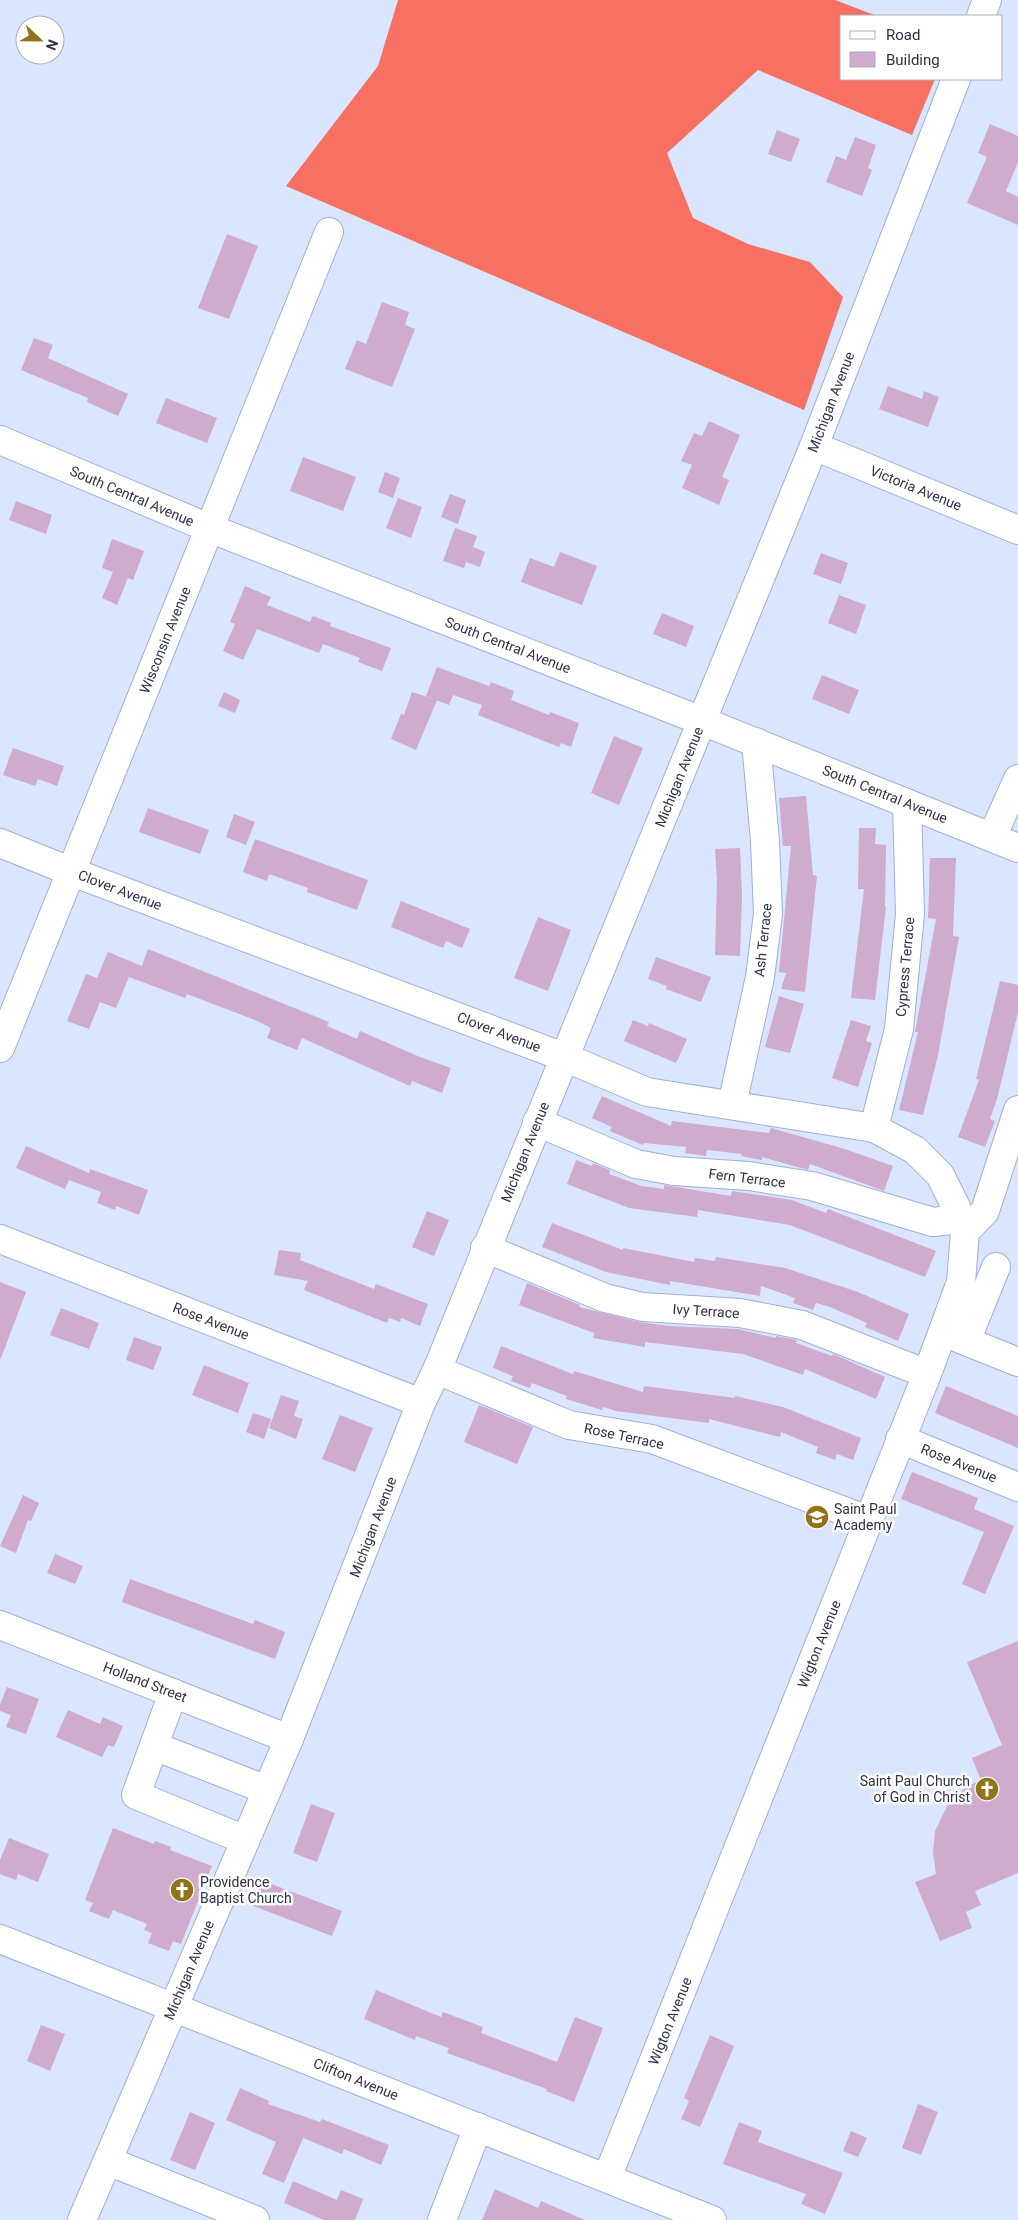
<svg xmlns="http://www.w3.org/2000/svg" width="1018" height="2220" viewBox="0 0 1018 2220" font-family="Roboto,sans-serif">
<rect width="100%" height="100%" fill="#dae5ff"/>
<polygon fill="#f87061" points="398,0 835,0 877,16 842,16 842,79 935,79 912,135 758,70 667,153 693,218 748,244 810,262 843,297 804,410 286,186 378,66"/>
<g fill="#cfabcd">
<polygon points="990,124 1018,136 1018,162 1006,191 1018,197 1018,225 967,203 987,157 978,153"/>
<polygon points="777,130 800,139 791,162 768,154"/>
<polygon points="855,137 876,145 868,168 872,170 862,196 826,182 836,156 846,160"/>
<polygon points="227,234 258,246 229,319 198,308"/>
<polygon points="382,302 409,312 405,325 415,329 392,387 345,369 357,340 366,344"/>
<polygon points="34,338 53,345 48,358 128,394 118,416 87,402 88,398 21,370"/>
<polygon points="888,386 922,399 924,391 939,397 928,427 879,409"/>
<polygon points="166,398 217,418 207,443 156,423"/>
<polygon points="709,421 740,435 722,477 729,480 719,505 682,488 692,465 681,461 694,433 702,436"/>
<polygon points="303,457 356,477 343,511 290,491"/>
<polygon points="385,472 400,478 393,498 378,492"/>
<polygon points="450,494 466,500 458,524 441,517"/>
<polygon points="398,498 422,507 411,538 386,528"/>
<polygon points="16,501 52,515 46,534 9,520"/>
<polygon points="455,528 477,536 473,547 485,552 480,567 466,562 464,568 443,561"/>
<polygon points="112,539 144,551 133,580 128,578 117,605 102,598 113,572 102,568"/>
<polygon points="560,552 597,566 582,605 521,582 530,558 554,567"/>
<polygon points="821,553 848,563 841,584 813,574"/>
<polygon points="245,586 271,597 267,605 310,622 313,616 331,623 330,626 391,648 382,671 358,662 360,658 323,644 319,653 257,629 243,660 223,651 235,624 230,622"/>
<polygon points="839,595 866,605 856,634 828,623"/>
<polygon points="662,613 694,626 686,647 653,634"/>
<polygon points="437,667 489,686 491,682 514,691 511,700 549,715 550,712 579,723 571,747 561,743 559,747 478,715 482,705 453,695 449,705 426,696"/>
<polygon points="822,675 859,690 849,714 812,699"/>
<polygon points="224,692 240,700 235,713 218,706"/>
<polygon points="412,692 437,700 416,750 391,739 401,714 404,715"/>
<polygon points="614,736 643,748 619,805 591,793"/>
<polygon points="13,748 64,766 57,786 38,779 35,786 3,775"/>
<polygon points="806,796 813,875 817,876 805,992 781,989 786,973 779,972 791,846 783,846 779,798"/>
<polygon points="148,808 209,830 200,854 139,832"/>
<polygon points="234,814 255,822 246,845 226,837"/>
<polygon points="859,828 876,828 875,844 886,845 885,907 886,907 875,1000 851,998 864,889 858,889"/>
<polygon points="255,839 368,880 357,910 307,892 308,888 269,874 267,881 243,872"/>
<polygon points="740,848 742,896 740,956 715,955 717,881 715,849"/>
<polygon points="930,858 956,858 953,936 959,937 938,1055 923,1115 899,1110 918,1032 915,1032 936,919 928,918"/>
<polygon points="401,901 470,929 462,948 446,941 443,948 391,927"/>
<polygon points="538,917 571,930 548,991 514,978"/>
<polygon points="148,949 329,1022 327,1026 357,1039 360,1031 420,1057 451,1068 442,1093 412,1081 410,1086 302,1038 297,1050 267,1038 271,1028 255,1020 187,994 185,998 129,977 116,1008 100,1002 89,1029 67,1021 86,974 97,978 108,952 142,966"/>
<polygon points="656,957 711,977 701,1002 666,989 667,986 648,979"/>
<polygon points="1000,981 1018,985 1018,1012 997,1099 990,1119 995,1121 985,1147 958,1137 979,1080 976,1079"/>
<polygon points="779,996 804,1004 790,1053 765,1047"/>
<polygon points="633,1020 648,1026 649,1023 687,1039 676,1063 624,1041"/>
<polygon points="851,1020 871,1026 866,1041 872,1043 858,1087 832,1078"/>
<polygon points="602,1096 671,1126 672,1121 769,1133 771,1128 845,1149 893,1166 884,1191 810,1164 808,1170 762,1157 762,1160 741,1156 742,1154 707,1150 706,1156 685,1153 686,1147 644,1143 643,1145 610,1131 612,1127 592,1118"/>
<polygon points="26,1146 89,1173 90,1169 148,1190 139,1215 116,1206 115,1210 97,1203 101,1192 69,1180 65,1189 16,1168"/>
<polygon points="576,1160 592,1166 593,1163 610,1170 609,1174 642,1186 664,1189 664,1185 731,1196 732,1191 792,1200 826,1213 828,1209 936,1251 925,1277 790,1225 698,1210 697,1217 629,1208 567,1184"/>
<polygon points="427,1211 449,1220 434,1256 412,1247"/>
<polygon points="552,1223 623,1250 623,1248 694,1262 695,1258 715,1261 716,1257 785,1268 858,1292 909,1314 898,1341 865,1327 867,1323 830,1307 816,1303 813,1310 793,1303 795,1298 761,1286 760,1296 670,1281 670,1285 606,1272 542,1247"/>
<polygon points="279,1250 301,1253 300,1260 374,1289 376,1284 428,1304 420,1326 401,1318 400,1322 389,1318 387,1323 304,1290 308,1281 274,1275"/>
<polygon points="0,1282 26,1292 1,1358 0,1358"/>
<polygon points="527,1283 580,1305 579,1307 640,1322 668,1326 738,1329 776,1338 776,1336 797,1340 796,1343 832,1356 833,1354 885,1377 876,1399 805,1369 803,1375 743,1354 645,1342 645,1347 593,1338 594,1333 519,1305"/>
<polygon points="61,1308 99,1323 89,1349 50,1335"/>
<polygon points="134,1337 162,1347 153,1370 126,1360"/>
<polygon points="501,1346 573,1374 574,1371 643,1392 644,1386 735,1398 735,1396 783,1407 861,1438 853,1460 837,1454 835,1460 816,1453 818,1447 781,1432 780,1437 709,1419 709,1423 616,1411 603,1407 602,1410 566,1399 567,1396 532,1383 530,1388 511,1381 513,1376 493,1368"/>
<polygon points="204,1365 249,1383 238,1413 192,1395"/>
<polygon points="946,1386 1018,1416 1018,1448 935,1413"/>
<polygon points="281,1395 299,1401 294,1416 303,1419 296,1439 269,1428"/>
<polygon points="479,1405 533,1427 517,1464 464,1442"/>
<polygon points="253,1413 271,1419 264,1439 246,1432"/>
<polygon points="340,1415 373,1428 355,1472 322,1459"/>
<polygon points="912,1472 978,1498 974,1509 1014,1526 985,1594 962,1584 984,1532 901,1499"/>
<polygon points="23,1495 39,1503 31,1521 28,1520 16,1553 0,1546"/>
<polygon points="55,1554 83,1566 75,1584 47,1573"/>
<polygon points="130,1579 253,1624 255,1620 285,1632 275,1659 122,1602"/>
<polygon points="1018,1641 1018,1873 975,1891 981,1905 966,1912 972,1928 940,1941 915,1882 936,1874 933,1852 935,1831 950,1800 968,1786 981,1780 972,1758 1002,1745 967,1662"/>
<polygon points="7,1687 39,1699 26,1734 6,1727 11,1715 0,1711 0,1705"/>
<polygon points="68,1710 100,1724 103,1717 123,1726 114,1747 108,1745 102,1757 56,1737"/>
<polygon points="311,1804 335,1813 317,1862 293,1853"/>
<polygon points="113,1828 154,1844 155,1841 171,1847 170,1850 212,1866 181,1944 173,1941 169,1951 148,1943 152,1933 144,1930 147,1924 113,1910 109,1919 89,1911 93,1903 85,1900"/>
<polygon points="9,1838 49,1854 38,1882 18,1874 16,1880 0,1874 0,1860"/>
<polygon points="261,1880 342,1911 332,1936 251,1905"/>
<polygon points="376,1990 441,2017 443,2012 483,2027 481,2033 557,2062 575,2017 603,2028 574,2102 546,2091 547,2089 447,2053 449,2048 416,2036 415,2040 364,2019"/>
<polygon points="41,2025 65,2034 50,2071 27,2061"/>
<polygon points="710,2035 734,2046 700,2127 681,2119 689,2101 684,2098"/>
<polygon points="240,2088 269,2101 268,2104 320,2122 322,2119 389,2145 381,2165 344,2149 342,2154 303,2138 284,2183 262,2174 276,2142 226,2120"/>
<polygon points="918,2104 938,2112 921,2155 902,2148"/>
<polygon points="190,2112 215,2123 195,2170 170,2160"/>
<polygon points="739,2122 762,2131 758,2142 843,2173 825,2214 801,2204 806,2194 723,2164"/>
<polygon points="851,2131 867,2138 858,2157 843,2151"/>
<polygon points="293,2181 337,2200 341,2190 363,2199 355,2220 324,2220 284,2203"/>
<polygon points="495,2189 538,2208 541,2201 585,2220 482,2220"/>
</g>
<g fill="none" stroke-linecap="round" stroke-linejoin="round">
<g stroke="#9fafd8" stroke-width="30">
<g id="minor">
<polyline points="0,440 209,528 702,721"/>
<polyline points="814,446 1018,530"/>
<polyline points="992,837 1018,779"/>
<polyline points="0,843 72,872 564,1057 647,1092 874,1128 915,1150 940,1175 956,1207 965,1232"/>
<polyline points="0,1048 329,232"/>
<polyline points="732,1105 760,977 768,914 765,841 756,742"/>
<polyline points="537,1122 636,1164 674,1171 749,1176 812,1186 933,1222 960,1219"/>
<polyline points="874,1128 899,1029 910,914 907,803"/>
<polyline points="0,1239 421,1403"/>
<polyline points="485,1248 605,1298 643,1307 740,1313 802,1325 927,1374"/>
<polyline points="943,1332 1018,1362"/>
<polyline points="966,1341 996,1267"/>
<polyline points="437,1370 569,1425 652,1439 868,1520"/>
<polyline points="900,1439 1018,1487"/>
<polyline points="0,1625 289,1739"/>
<polyline points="173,1693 136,1795 245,1840"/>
<polyline points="154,1746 267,1790"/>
<polyline points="0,1939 712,2220"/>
<polyline points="108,2161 255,2220"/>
<polyline points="607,2178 927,1374 961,1282 965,1232 985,1211 1018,1110"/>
<polyline points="442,2220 478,2127"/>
</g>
</g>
<g stroke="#9fafd8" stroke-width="30">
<g id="major">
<polyline points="981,16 987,0"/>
<polyline points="702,721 1018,848"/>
<polyline points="82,2220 289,1739 421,1403 437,1370 814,446 956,79"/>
</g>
</g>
<use href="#minor" stroke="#fff" stroke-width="28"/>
<use href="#major" stroke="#fff" stroke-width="28"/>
</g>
<defs>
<g id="school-disc" transform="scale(1.25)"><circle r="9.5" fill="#917319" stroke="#fff"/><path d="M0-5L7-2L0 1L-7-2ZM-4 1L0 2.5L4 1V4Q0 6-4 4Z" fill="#fff"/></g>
<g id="church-disc" transform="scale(1.25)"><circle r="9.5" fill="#917319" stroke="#fff"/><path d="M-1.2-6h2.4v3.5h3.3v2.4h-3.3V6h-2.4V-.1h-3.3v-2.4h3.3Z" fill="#fff"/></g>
</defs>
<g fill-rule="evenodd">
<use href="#school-disc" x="817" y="1517"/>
<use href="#church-disc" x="987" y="1789"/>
<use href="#church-disc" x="182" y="1890"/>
</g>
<g text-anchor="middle" stroke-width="5" stroke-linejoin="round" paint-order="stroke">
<g font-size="14" fill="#2d3344" stroke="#fff">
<text transform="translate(831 402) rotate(-69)" y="5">Michigan Avenue</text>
<text transform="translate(916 488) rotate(22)" y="5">Victoria Avenue</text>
<text transform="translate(132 496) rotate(23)" y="5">South Central Avenue</text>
<text transform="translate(165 640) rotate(-68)" y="5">Wisconsin Avenue</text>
<text transform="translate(508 645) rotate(21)" y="5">South Central Avenue</text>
<text transform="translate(679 777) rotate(-68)" y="5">Michigan Avenue</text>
<text transform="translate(885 794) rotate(22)" y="5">South Central Avenue</text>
<text transform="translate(120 890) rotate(21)" y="5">Clover Avenue</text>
<text transform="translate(763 940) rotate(-84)" y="5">Ash Terrace</text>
<text transform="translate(905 967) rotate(-85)" y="5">Cypress Terrace</text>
<text transform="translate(499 1032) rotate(21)" y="5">Clover Avenue</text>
<text transform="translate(525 1152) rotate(-68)" y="5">Michigan Avenue</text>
<text transform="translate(747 1178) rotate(7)" y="5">Fern Terrace</text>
<text transform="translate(706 1311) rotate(4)" y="5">Ivy Terrace</text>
<text transform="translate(211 1321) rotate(21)" y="5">Rose Avenue</text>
<text transform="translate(624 1436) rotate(12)" y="5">Rose Terrace</text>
<text transform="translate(959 1463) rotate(22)" y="5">Rose Avenue</text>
<text transform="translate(373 1527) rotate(-69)" y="5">Michigan Avenue</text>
<text transform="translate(819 1644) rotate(-68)" y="5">Wigton Avenue</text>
<text transform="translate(145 1682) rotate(21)" y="5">Holland Street</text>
<text transform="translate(189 1970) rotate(-67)" y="5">Michigan Avenue</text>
<text transform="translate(670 2021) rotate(-68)" y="5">Wigton Avenue</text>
<text transform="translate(356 2079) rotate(22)" y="5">Clifton Avenue</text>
</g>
<g font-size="14" fill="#2d3344" stroke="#fff" text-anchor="start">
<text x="834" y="1514">Saint Paul<tspan x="834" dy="16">Academy</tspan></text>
<text x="970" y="1786" text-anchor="end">Saint Paul Church<tspan x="970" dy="16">of God in Christ</tspan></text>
<text x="200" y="1887">Providence<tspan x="200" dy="16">Baptist Church</tspan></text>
</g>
</g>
<rect x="840" y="15" width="162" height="65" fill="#ffffff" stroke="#abadb4"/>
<rect x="850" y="31" width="25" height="8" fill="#ffffff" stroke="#abadb4"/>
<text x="886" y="40" font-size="15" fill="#2d3344">Road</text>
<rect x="850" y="52" width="25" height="15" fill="#cfabcd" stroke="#abadb4"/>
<text x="886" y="65" font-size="15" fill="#2d3344">Building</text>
<g transform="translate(40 40) rotate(112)"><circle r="24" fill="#ffffff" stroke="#abadb4"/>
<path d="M0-4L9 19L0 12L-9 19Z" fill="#917319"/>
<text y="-8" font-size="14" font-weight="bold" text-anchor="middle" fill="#2d3344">N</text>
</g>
</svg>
